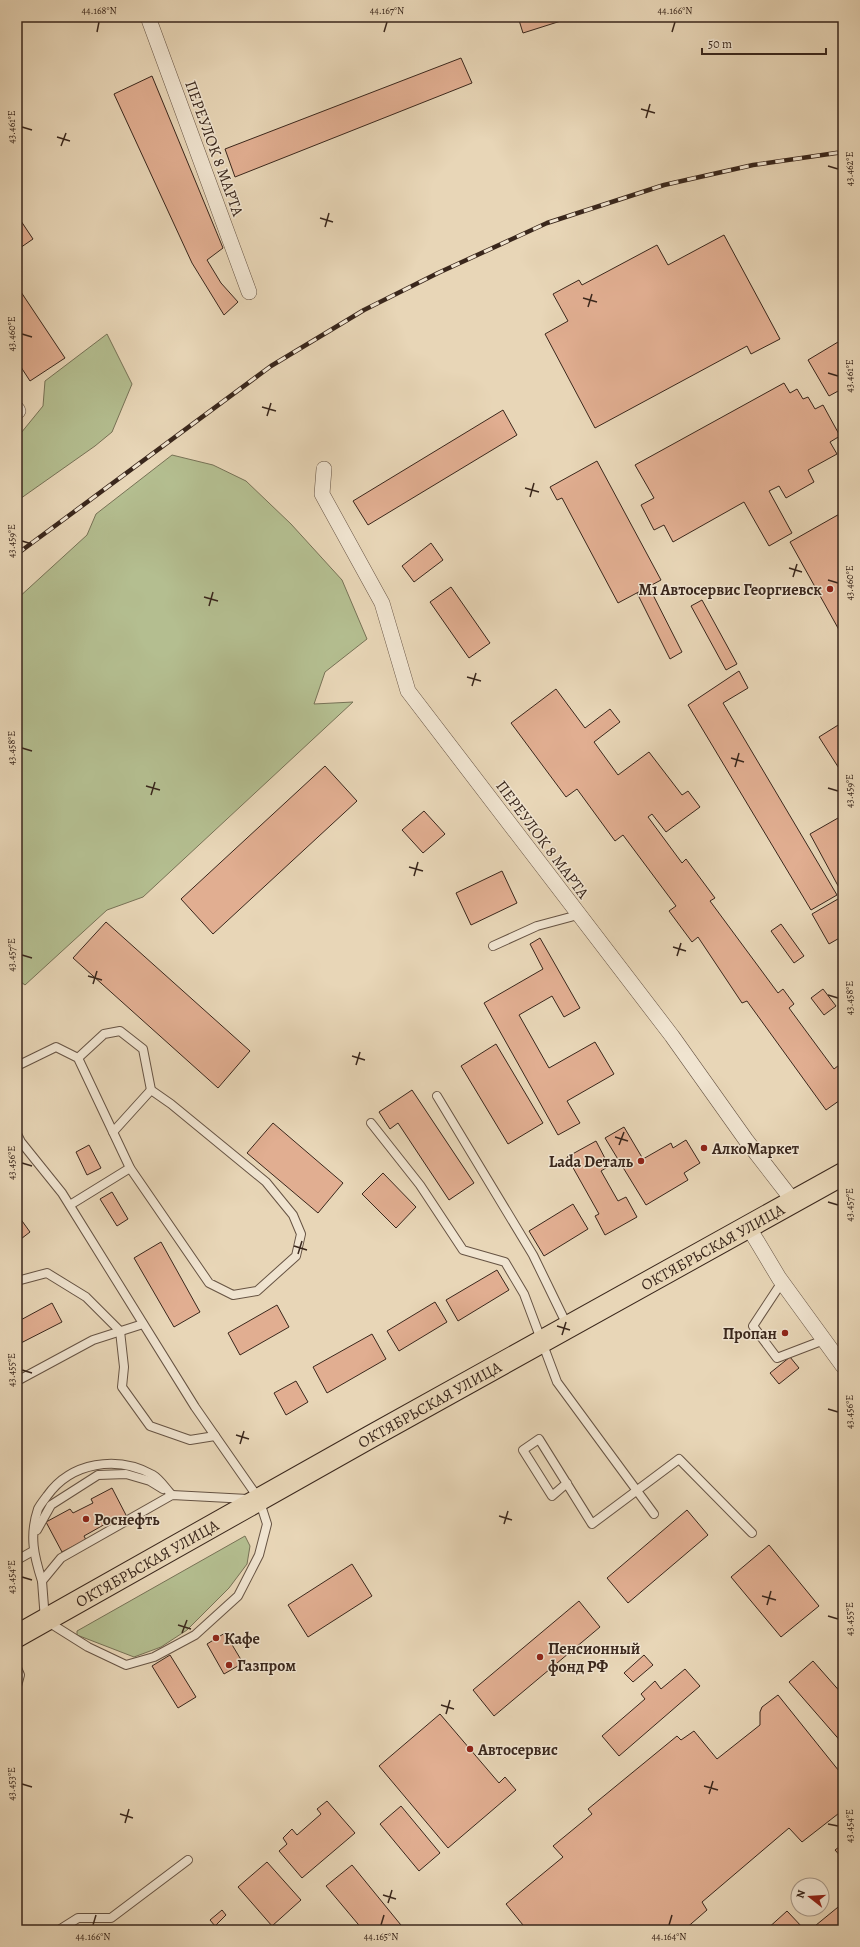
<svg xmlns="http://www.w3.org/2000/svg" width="860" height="1947" viewBox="0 0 860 1947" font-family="Alegreya,serif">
<rect width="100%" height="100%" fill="#e8d6b7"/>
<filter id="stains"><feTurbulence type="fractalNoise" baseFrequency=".005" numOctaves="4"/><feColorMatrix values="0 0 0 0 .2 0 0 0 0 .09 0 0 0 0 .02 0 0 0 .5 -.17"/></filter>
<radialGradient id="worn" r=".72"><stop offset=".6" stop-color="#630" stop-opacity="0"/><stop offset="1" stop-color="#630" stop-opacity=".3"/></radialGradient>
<g fill="#b4be90" stroke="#777256">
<polygon points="107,334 132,384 112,432 95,446 17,501 17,435 21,433 43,406 45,381"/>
<polygon points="172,455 213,465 246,481 291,524 342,580 367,639 325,672 314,704 353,702 143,897 107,910 25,985 17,979 17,599 87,535 96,514"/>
<polygon points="245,1536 250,1546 247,1564 229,1588 187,1630 161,1647 134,1657 77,1635 77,1631"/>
</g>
<g fill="#e1ae91" stroke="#3a271c">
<polygon points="518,17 564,17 564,20 523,33"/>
<polygon points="461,58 472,83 235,177 225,149"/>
<polygon points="152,76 223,248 207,260 221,283 238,302 224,315 192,263 114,94"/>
<polygon points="17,215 33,239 17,250"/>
<polygon points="724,235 780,339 751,354 747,346 595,428 545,334 568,321 553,294 579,280 582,285 657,245 668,265"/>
<polygon points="17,286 65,358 30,381 17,361"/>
<polygon points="843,339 843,394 840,390 829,396 808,360"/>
<polygon points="784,383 790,393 797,389 803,399 808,397 815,409 823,405 840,436 830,442 837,454 808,470 814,482 786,498 779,486 769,491 792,533 769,546 744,502 673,542 664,525 654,530 641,505 654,498 635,465"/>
<polygon points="503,410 517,435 368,525 353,501"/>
<polygon points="597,461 661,580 618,603 562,498 557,500 550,487"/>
<polygon points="843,512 843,637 790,542"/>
<polygon points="431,543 443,560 414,582 402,566"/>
<polygon points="451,587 490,643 469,658 430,602"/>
<polygon points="649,587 682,652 670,659 637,593"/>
<polygon points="702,600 737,664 726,670 691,606"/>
<polygon points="739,671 748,688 723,703 837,895 811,910 688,705"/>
<polygon points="556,689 585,728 610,709 620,722 594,742 618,775 649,752 682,795 688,791 700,807 666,832 652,814 648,817 682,863 686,859 715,898 710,901 778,993 783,989 794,1004 789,1008 834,1069 843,1062 843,1098 826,1110 747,1001 742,1003 698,937 692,942 669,911 676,906 623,835 615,841 577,789 566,797 511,723"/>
<polygon points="843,722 843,773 842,773 819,737"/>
<polygon points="325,766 357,801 213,934 181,899"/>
<polygon points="424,811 445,834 423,853 402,830"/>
<polygon points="838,818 843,828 843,895 810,834"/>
<polygon points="502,871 517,903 471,925 456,893"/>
<polygon points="838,899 843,907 843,936 829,944 812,914"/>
<polygon points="106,922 250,1051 218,1088 73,958"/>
<polygon points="781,924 804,956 794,963 771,931"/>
<polygon points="540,938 580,1008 564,1017 552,996 519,1015 549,1068 595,1042 614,1074 567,1101 580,1123 558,1135 484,1003 543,969 530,944"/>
<polygon points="823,989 836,1006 824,1015 811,998"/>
<polygon points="496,1044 543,1123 508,1144 461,1066"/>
<polygon points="412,1090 474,1183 449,1200 398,1123 390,1129 379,1112"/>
<polygon points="273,1123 343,1183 318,1213 247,1153"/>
<polygon points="624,1127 643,1159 671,1143 673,1148 686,1140 700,1163 684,1173 688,1180 646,1205 605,1138"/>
<polygon points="596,1141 609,1166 601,1171 618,1201 626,1197 637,1217 605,1235 595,1216 599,1214 567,1157"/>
<polygon points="89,1145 101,1168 87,1175 76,1152"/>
<polygon points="383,1173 416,1207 396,1228 362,1194"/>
<polygon points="112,1192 128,1219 117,1226 100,1199"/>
<polygon points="573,1204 588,1229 544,1256 529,1231"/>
<polygon points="17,1214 30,1232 17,1242"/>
<polygon points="161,1242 200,1312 174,1327 134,1258"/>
<polygon points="497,1270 509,1290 458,1321 446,1300"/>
<polygon points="435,1302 447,1322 399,1351 387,1331"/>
<polygon points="52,1303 62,1322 17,1345 17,1322"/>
<polygon points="277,1305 289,1327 240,1355 228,1333"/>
<polygon points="372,1334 386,1359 327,1393 313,1367"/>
<polygon points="790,1357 799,1368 779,1384 770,1373"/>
<polygon points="296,1381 308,1402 286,1415 274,1393"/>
<polygon points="112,1488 127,1517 109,1527 107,1523 84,1536 86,1540 62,1552 46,1522 70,1509 73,1513 93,1503 91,1499"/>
<polygon points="687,1510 708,1535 628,1603 607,1578"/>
<polygon points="769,1545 819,1606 781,1637 731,1577"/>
<polygon points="352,1564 372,1596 308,1637 288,1605"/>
<polygon points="579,1601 600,1627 494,1716 473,1690"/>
<polygon points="225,1633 243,1663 224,1674 207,1644"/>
<polygon points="170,1655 196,1697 178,1708 152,1666"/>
<polygon points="644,1655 653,1665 633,1682 624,1673"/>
<polygon points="813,1661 843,1695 843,1744 789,1682"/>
<polygon points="685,1669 700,1686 619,1756 602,1736 645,1699 641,1694 655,1681 661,1689"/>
<polygon points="778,1695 843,1776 843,1810 802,1842 789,1828 702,1902 707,1910 684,1930 527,1930 506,1904 563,1857 553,1846 592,1814 588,1809 677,1736 681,1740 694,1731 717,1759 760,1725 760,1712 762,1707"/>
<polygon points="440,1714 499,1783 505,1777 516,1790 448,1848 379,1766"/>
<polygon points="327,1801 355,1833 302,1878 279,1851 287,1844 283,1838 292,1829 297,1835 321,1814 317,1809"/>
<polygon points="401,1806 440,1853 419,1871 380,1824"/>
<polygon points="843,1844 843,1859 835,1850"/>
<polygon points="267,1862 301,1900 272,1926 238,1887"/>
<polygon points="352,1865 405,1930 363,1930 326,1886"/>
<polygon points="843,1903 843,1930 810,1930"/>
<polygon points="222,1910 226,1915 215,1926 210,1920"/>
<polygon points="787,1911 803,1928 801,1930 766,1930"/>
</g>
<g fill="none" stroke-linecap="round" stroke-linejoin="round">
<g stroke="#665343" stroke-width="10">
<g id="service">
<polyline points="493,946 537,926 578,915"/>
<polyline points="17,1066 56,1047 78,1058 130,1168 209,1283 233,1295 257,1291 296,1256 301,1234 293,1215 266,1182 171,1104 151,1090 143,1049 120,1031 104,1034 78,1058"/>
<polyline points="437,1096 533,1255 568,1327"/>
<polyline points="371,1123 420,1185 463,1250 505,1262 524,1294 557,1382 654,1514"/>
<polyline points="113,1132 151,1090"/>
<polyline points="17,1134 21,1142 62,1193 195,1407 259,1499 267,1524 259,1555 238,1596 195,1635 154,1657 126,1665 88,1647 45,1620 42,1581 61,1558 172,1495 248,1499"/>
<polyline points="70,1205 130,1168"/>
<polyline points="17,1281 47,1273 86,1297 120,1331 124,1367 122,1387 150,1426 190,1440 215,1436"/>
<polyline points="782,1282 753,1326 777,1358 824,1340"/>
<polyline points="17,1381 93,1340 143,1324"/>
<polyline points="567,1483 552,1496 523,1450 539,1439 592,1524 679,1459 752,1533"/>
<polyline points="37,1530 51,1505 98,1475 126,1474 150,1481 163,1489"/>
<polyline points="17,1560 33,1551"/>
<path d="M 42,1581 C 34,1556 29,1536 38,1509 C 40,1505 44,1500 47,1496 C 71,1462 117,1455 153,1475 C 160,1479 166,1489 172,1495"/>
<polyline points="17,1668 20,1675 17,1686"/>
<polyline points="59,1930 78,1918 111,1918 188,1860"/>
</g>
</g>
<g stroke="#665343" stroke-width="16">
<g id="minor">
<polyline points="148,17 249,292"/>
<polyline points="17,409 18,411"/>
<polyline points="324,469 322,494 382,603 408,691 672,1036 746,1140 794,1202"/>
<polyline points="749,1228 779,1278 843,1366"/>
</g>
</g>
<g stroke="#3a271c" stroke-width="24">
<g id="primary">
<path id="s1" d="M 17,1636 L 370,1437 L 843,1174"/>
</g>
</g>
<use href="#service" stroke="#f0e4d0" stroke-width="8"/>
<use href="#minor" stroke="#f0e4d0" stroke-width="15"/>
<use href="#primary" stroke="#e8d6b7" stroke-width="22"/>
<g stroke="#3a271c" stroke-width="4.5">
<polyline id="rail" points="17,554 271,366 364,310 438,273 547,223 664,185 753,165 843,152"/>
</g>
<use href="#rail" stroke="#f0e4d0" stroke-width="3" stroke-dasharray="9" stroke-linecap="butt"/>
</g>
<path fill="none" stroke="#3a271c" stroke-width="1.5" d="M 97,32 L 99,22M 384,32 L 387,22M 672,32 L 675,22M 641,109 L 655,113M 646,118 L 650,104M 22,127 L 32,130M 57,137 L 70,141M 61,146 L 66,133M 828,166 L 838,169M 320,218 L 333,222M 325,227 L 329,213M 583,298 L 597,302M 588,307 L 592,294M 22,334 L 32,337M 828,373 L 838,376M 262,407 L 276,411M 267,416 L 271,403M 525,488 L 539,492M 530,497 L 534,483M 22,541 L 32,544M 789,568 L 802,572M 793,577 L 797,564M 828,580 L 838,583M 204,597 L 218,601M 209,606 L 213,592M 467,677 L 481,681M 472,686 L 476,673M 22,748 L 32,751M 731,758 L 744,762M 735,767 L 739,753M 146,786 L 160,790M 828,788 L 838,791M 151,795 L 155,782M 409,867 L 423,871M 414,876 L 418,862M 673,947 L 686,951M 22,955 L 32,958M 677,956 L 681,943M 88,976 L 102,980M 93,984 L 97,971M 828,995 L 838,998M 352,1056 L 365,1060M 356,1065 L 360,1052M 615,1137 L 628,1141M 619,1145 L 624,1132M 22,1163 L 32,1166M 828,1202 L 838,1205M 294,1246 L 307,1250M 298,1254 L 302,1241M 557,1326 L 570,1330M 562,1335 L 566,1322M 22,1370 L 32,1373M 828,1409 L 838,1412M 236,1435 L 249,1439M 240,1444 L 244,1431M 499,1516 L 512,1520M 504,1524 L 508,1511M 22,1577 L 32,1580M 762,1596 L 776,1600M 767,1605 L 771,1591M 828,1616 L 838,1619M 178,1625 L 191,1629M 182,1633 L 187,1620M 441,1705 L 454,1709M 446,1714 L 450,1700M 22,1784 L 32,1787M 704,1786 L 718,1790M 709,1794 L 713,1781M 120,1814 L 133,1818M 125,1823 L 129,1809M 828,1824 L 838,1826M 383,1895 L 396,1899M 388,1903 L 392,1890M 93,1925 L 96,1915M 381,1925 L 384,1915M 669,1925 L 672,1915"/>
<g fill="#8f2418" stroke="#f0e4d0" stroke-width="1.5">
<circle cx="830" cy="589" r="4"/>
<circle cx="704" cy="1148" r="4"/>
<circle cx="641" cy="1161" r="4"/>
<circle cx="785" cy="1333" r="4"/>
<circle cx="86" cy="1519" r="4"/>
<circle cx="216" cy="1638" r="4"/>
<circle cx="540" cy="1657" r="4"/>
<circle cx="229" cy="1665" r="4"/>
<circle cx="470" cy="1749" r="4"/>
</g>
<g text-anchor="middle" stroke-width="3" stroke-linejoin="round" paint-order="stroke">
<g font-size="16" fill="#3a271c" stroke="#f0e4d0">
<text transform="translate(215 148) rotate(70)" y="6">ПЕРЕУЛОК 8 МАРТА</text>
<text transform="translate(543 839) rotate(53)" y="6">ПЕРЕУЛОК 8 МАРТА</text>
<text dy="6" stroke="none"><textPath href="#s1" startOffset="797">ОКТЯБРЬСКАЯ УЛИЦА</textPath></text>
<text dy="6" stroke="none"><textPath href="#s1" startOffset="473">ОКТЯБРЬСКАЯ УЛИЦА</textPath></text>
<text dy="6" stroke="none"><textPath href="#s1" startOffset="149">ОКТЯБРЬСКАЯ УЛИЦА</textPath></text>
</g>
<g font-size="16" font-weight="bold" fill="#3a271c" stroke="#f0e4d0" text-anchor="start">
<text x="822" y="595" text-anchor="end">М1 Автосервис Георгиевск</text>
<text x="712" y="1154">АлкоМаркет</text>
<text x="633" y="1167" text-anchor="end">Lada Dеталь</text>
<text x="777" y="1339" text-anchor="end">Пропан</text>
<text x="94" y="1525">Роснефть</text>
<text x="224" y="1644">Кафе</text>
<text x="548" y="1654">Пенсионный<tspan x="548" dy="18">фонд РФ</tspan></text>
<text x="237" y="1671">Газпром</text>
<text x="478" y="1755">Автосервис</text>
</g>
</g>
<rect width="860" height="1947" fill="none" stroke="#e8d6b7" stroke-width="44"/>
<g transform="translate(810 1897) rotate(287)"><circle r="19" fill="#f0e4d0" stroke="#a79888"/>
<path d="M0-3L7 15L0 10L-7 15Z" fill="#8f2418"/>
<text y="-6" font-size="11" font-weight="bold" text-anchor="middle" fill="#3a271c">N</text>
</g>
<path d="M702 48v6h124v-6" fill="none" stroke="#3a271c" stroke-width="2"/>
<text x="708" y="48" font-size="12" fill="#3a271c" stroke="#f0e4d0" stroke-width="3" paint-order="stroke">50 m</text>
<rect x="22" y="22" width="816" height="1903" fill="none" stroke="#3a271c" stroke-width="1.5"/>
<g font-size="10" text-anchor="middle" fill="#3a271c">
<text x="99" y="14">44.168°N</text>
<text x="387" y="14">44.167°N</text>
<text x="675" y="14">44.166°N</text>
<text transform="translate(11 127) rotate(-90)" y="4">43.461°E</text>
<text transform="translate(849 169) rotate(-90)" y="4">43.462°E</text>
<text transform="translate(11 334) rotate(-90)" y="4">43.460°E</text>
<text transform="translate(849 376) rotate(-90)" y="4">43.461°E</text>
<text transform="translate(11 541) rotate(-90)" y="4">43.459°E</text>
<text transform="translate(849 583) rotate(-90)" y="4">43.460°E</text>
<text transform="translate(11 748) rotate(-90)" y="4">43.458°E</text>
<text transform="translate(849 791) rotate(-90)" y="4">43.459°E</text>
<text transform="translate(11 955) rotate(-90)" y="4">43.457°E</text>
<text transform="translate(849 998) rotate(-90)" y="4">43.458°E</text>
<text transform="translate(11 1163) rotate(-90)" y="4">43.456°E</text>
<text transform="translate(849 1205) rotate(-90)" y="4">43.457°E</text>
<text transform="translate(11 1370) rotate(-90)" y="4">43.455°E</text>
<text transform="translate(849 1412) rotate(-90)" y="4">43.456°E</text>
<text transform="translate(11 1577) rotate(-90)" y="4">43.454°E</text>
<text transform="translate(849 1619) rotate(-90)" y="4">43.455°E</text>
<text transform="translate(11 1784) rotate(-90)" y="4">43.453°E</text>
<text transform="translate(849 1826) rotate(-90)" y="4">43.454°E</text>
<text x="93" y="1940">44.166°N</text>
<text x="381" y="1940">44.165°N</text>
<text x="669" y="1940">44.164°N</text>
</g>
<rect width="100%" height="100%" filter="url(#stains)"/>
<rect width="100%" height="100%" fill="url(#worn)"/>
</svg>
